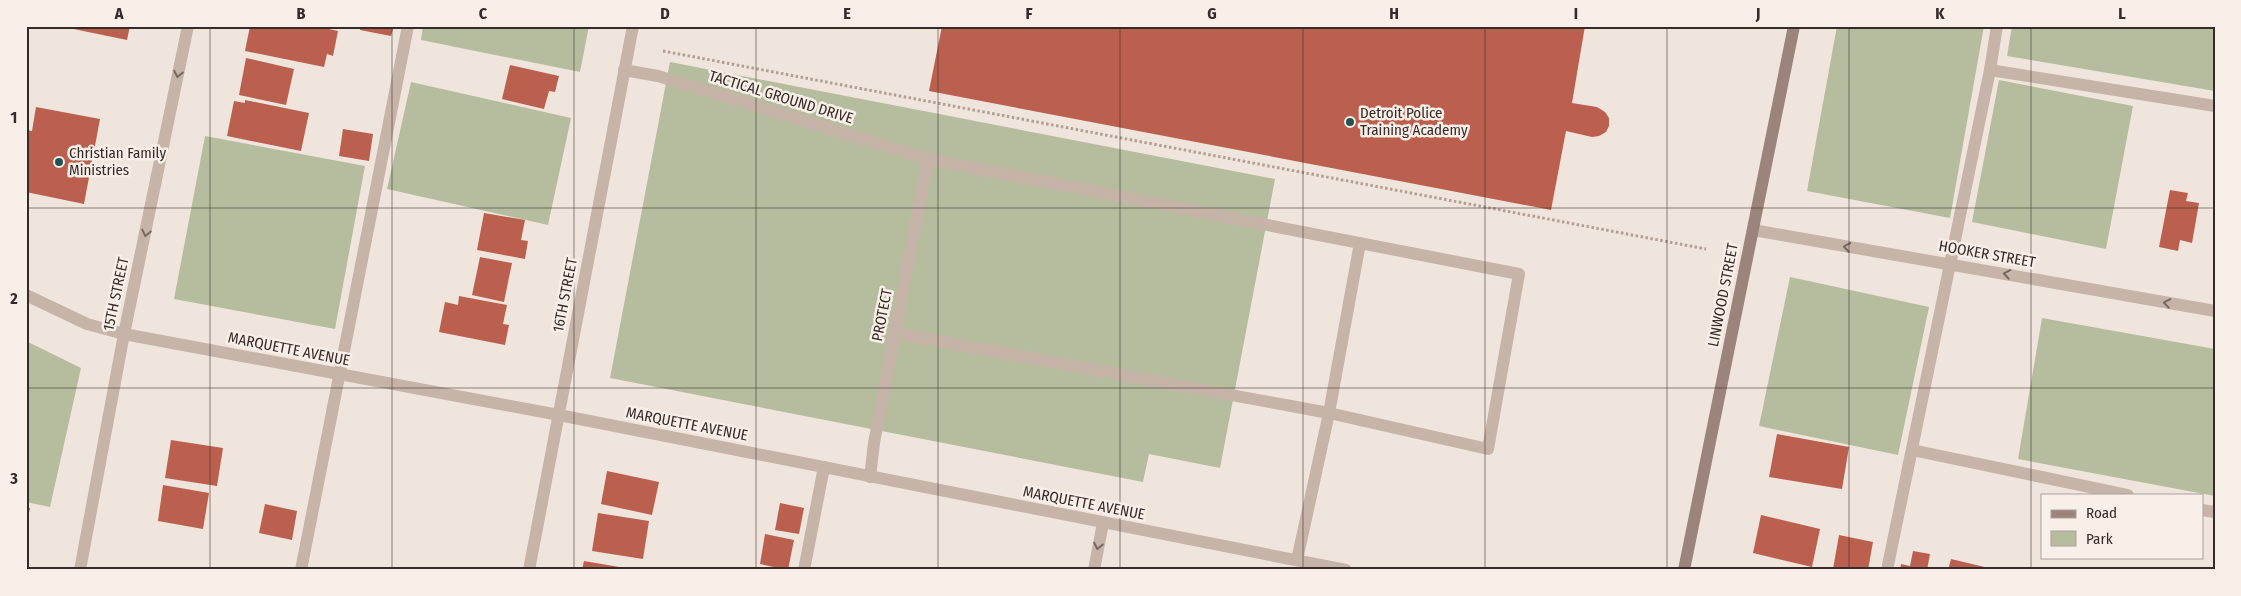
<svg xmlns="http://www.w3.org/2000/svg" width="2241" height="596" viewBox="0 0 2241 596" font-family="'Fira Sans Condensed',sans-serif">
<rect width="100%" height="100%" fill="#f0e5dc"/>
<g fill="#b6bd9e">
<polygon points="423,26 589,26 580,72 421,40"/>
<polygon points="1837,26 1984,26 1950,218 1807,191"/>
<polygon points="2012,26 2215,26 2215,91 2007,56"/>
<polygon points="670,62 1275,179 1220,468 1149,454 1143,482 610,378"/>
<polygon points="1999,80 2133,106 2106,249 1972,222"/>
<polygon points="411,82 571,118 548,225 387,189"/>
<polygon points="205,136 365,166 335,329 174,299"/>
<polygon points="1790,277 1929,307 1898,455 1759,426"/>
<polygon points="2042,318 2215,349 2215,496 2018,459"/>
<polygon points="26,341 81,368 50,507 26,502"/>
</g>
<g fill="#bb604f">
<polygon points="59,26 130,26 127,40"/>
<polygon points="250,26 316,26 338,31 333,56 327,54 324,67 245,51"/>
<polygon points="361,26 394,26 391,36 360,30"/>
<polygon points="942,26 1585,26 1572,103 1597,107 1605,112 1609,118 1609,126 1606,132 1599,136 1592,137 1566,131 1551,210 929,91"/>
<polygon points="246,58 294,69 286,105 239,95"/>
<polygon points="510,65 559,76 555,92 549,91 544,109 502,99"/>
<polygon points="245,100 309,113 301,151 227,136 234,101 245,103"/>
<polygon points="36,107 100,119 84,204 26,192 26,130 32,131"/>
<polygon points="343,129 373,134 369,161 339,156"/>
<polygon points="2170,190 2188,193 2186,201 2199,203 2192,243 2180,240 2178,251 2159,247"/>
<polygon points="484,213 525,220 521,240 528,241 525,259 477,250"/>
<polygon points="480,257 512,263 504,302 472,295"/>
<polygon points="459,296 507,305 503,324 509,325 505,345 439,332 445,302 458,305"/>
<polygon points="1777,434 1849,447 1842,489 1769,477"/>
<polygon points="171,440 223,448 217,486 165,478"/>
<polygon points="607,471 659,482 652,515 601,504"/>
<polygon points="163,485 209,493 203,529 158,521"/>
<polygon points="780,503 804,508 799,534 775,530"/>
<polygon points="265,504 297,511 292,540 259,533"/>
<polygon points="26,508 30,508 27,522 26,522"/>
<polygon points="598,513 649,521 643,559 592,551"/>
<polygon points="1761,515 1820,529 1812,567 1753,553"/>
<polygon points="765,534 794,540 788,570 760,564"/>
<polygon points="1839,535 1873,542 1868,570 1833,569"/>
<polygon points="1913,551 1930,554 1927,570 1900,570 1901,564 1910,566"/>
<polygon points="1951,559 1993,569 1993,570 1948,570"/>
<polygon points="584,561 631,569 631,570 582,570"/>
</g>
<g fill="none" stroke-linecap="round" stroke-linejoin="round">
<polyline stroke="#b29e94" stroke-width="3" stroke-dasharray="2.5 2.5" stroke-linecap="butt" points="663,51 1706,249"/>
<g stroke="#c7b4a9" stroke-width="12">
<polyline points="1997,26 1990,70 2215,106"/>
<polyline points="624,70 658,76 928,159 1519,274 1488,449 1329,413 1360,243"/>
<polyline points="895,333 1329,413 1297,560"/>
<polyline points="1912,450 2128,495"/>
<polyline points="870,477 874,443 928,159"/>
<polyline points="2202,510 2215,512"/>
<polyline points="301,570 408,26"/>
<polyline points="804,570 824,467"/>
<polyline points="1887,570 1990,70"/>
</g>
<g stroke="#c7b4a9" stroke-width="12">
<polyline points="1753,230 2215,311"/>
<polyline points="26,295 87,324 124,334 559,415 1346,570"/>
<polyline points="80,570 124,334 188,26"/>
<polyline points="529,570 633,26"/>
<polyline points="1094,570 1103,523"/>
</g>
<polyline stroke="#9a847b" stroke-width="12" points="1684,570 1794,26"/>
</g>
<defs><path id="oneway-chevron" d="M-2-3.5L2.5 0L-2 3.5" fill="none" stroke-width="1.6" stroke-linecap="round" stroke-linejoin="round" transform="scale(1.25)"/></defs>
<g stroke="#776962">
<use href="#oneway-chevron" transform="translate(178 74) rotate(101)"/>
<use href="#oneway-chevron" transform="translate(146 233) rotate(102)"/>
<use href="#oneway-chevron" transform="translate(1847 247) rotate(-170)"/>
<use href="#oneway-chevron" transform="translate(2007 274) rotate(-170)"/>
<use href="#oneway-chevron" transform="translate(2167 303) rotate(-170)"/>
<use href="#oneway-chevron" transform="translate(1098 546) rotate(101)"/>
</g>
<path fill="none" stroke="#352b28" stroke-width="1" stroke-opacity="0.55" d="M 210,26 L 210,570M 392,26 L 392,570M 574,26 L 574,570M 756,26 L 756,570M 938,26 L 938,570M 1120,26 L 1120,570M 1303,26 L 1303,570M 1485,26 L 1485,570M 1667,26 L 1667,570M 1849,26 L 1849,570M 2031,26 L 2031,570M 26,208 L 2215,208M 26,388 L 2215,388"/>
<g fill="#225251" stroke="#f8efe8" stroke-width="2">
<circle cx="1350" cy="122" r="5"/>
<circle cx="59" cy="162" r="5"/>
</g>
<g text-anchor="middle" stroke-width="5" stroke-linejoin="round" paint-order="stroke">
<g font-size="15" fill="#352b28" stroke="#f8efe8">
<text transform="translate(781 97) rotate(17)" y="5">TACTICAL GROUND DRIVE</text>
<text transform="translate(1987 254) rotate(10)" y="5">HOOKER STREET</text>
<text transform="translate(116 294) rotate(-78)" y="5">15TH STREET</text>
<text transform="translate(565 295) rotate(-79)" y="5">16TH STREET</text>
<text transform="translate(1723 295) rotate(-79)" y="5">LINWOOD STREET</text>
<text transform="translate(882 315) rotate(-79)" y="5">PROTECT</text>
<text transform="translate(289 349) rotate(11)" y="5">MARQUETTE AVENUE</text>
<text transform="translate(687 424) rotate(11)" y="5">MARQUETTE AVENUE</text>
<text transform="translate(1084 503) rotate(11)" y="5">MARQUETTE AVENUE</text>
</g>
<g font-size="15" fill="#352b28" stroke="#f8efe8" text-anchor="start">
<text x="1360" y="118">Detroit Police<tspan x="1360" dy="17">Training Academy</tspan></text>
<text x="69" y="158">Christian Family<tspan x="69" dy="17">Ministries</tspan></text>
</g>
</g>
<rect width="2241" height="596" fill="none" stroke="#f8efe8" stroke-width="55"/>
<rect x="2041" y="494" width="162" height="65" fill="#f8efe8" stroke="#aaa19b"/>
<rect x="2051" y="510" width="25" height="8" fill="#9a847b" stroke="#aaa19b"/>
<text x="2086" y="518" font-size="15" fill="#352b28">Road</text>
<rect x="2051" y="531" width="25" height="15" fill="#b6bd9e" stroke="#aaa19b"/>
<text x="2086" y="544" font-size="15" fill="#352b28">Park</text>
<rect x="28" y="28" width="2186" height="540" fill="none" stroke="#352b28" stroke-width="2"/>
<g font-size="16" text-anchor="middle" font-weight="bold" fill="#352b28">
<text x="119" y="19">A</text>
<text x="301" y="19">B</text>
<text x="483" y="19">C</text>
<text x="665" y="19">D</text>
<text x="847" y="19">E</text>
<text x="1029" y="19">F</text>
<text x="1212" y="19">G</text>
<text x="1394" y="19">H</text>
<text x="1576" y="19">I</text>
<text x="1758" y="19">J</text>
<text x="1940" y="19">K</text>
<text x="2122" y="19">L</text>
<text x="14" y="123">1</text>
<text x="14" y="304">2</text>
<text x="14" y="484">3</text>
</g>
</svg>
